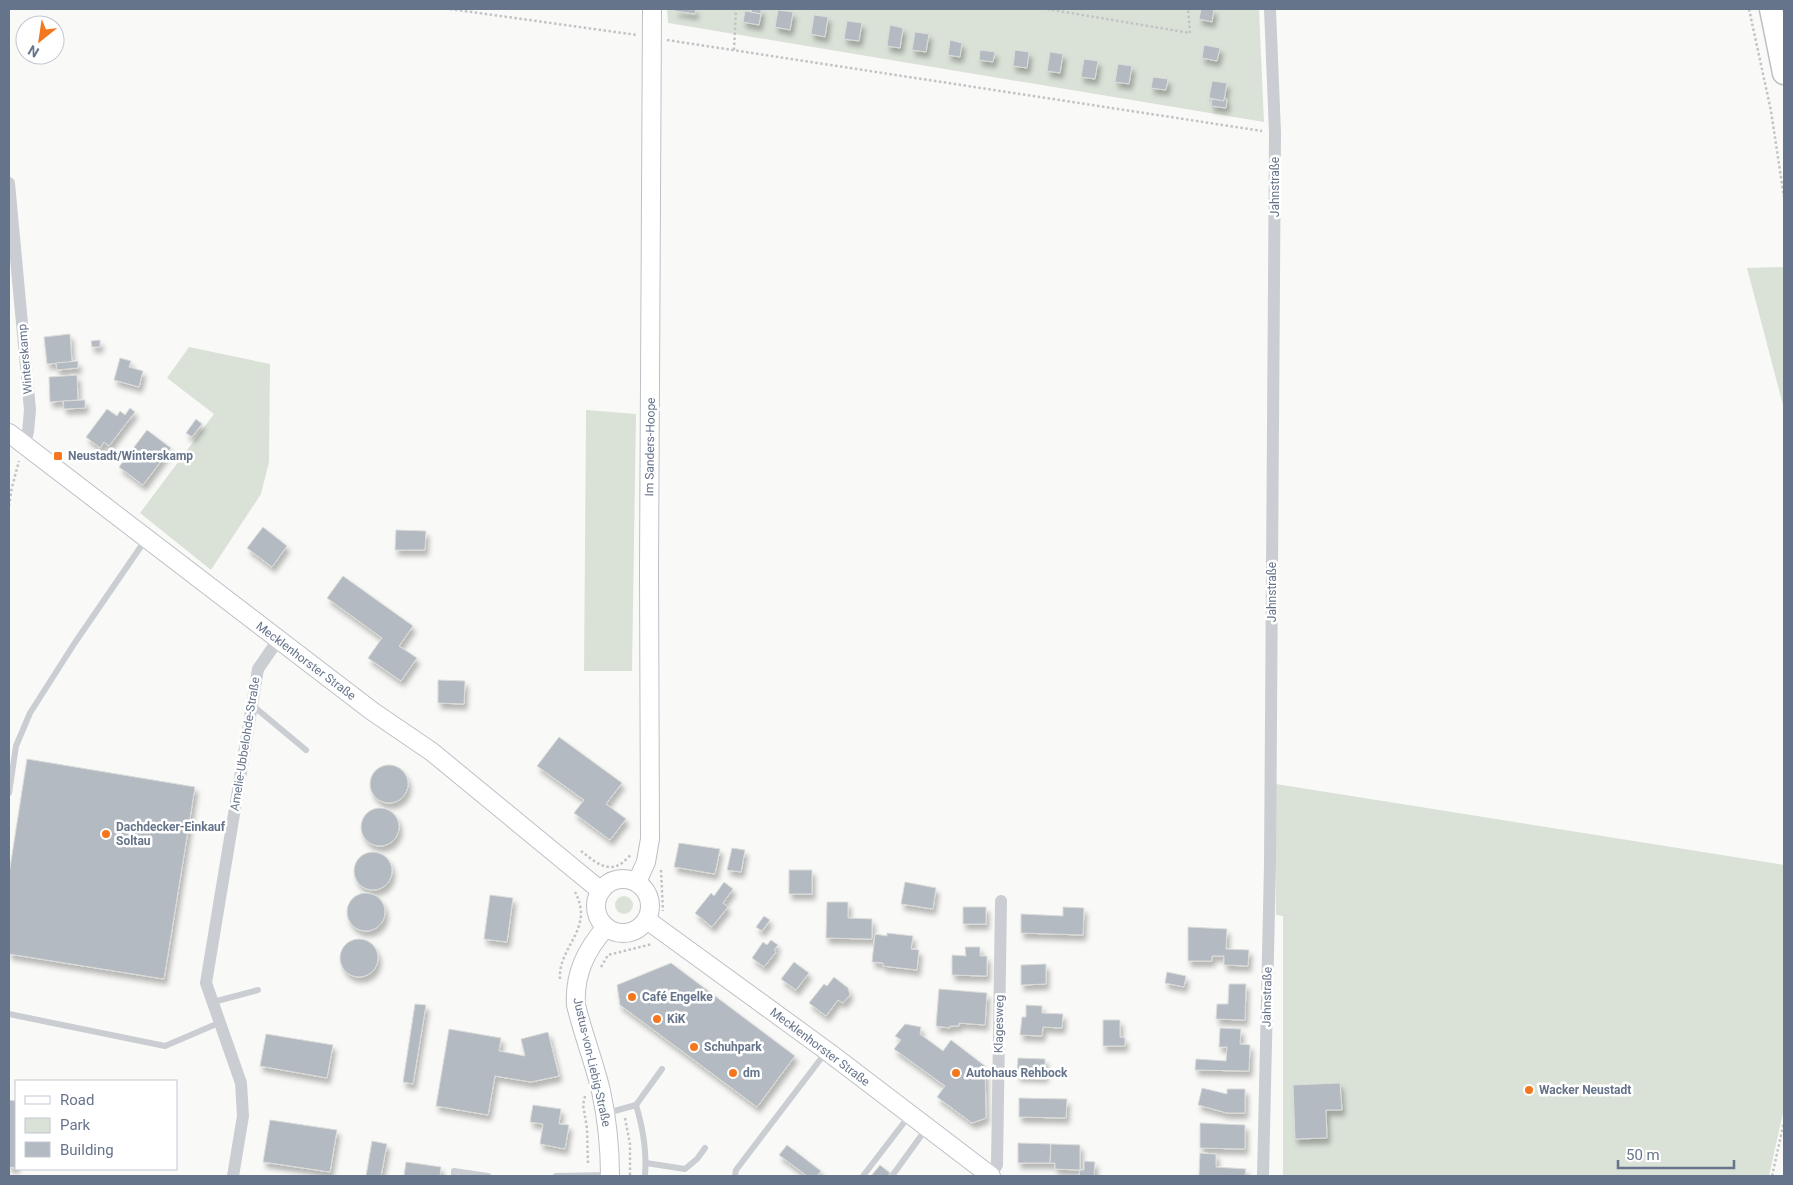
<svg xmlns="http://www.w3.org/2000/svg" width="1793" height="1185" viewBox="0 0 1793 1185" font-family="Roboto,sans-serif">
<defs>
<filter id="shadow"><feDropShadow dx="3" dy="5.5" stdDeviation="2.5" flood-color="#0004"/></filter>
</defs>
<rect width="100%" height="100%" fill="#f9faf7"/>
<g fill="#dae2d8">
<polygon points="667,9 1259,9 1264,122 668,23"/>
<polygon points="1784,267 1784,409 1747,268"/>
<polygon points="189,347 270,364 269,462 261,494 211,570 140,513 214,414 167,378"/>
<polygon points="586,410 636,414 632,671 584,671"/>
<polygon points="1276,784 1784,865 1784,1109 1769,1176 1283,1176 1283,916 1276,915"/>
<circle cx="624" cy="905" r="9"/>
</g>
<g fill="#b4bac2" stroke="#dbdcd9" filter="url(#shadow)">
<polygon points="676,9 696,9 695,14 675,11"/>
<polygon points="752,9 761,9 761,14 751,12"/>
<polygon points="1201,9 1214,9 1212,22 1199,19"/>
<polygon points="778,10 793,12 790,30 775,27"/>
<polygon points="745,11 761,14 759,25 743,22"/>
<polygon points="814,15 828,17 825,37 811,34"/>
<polygon points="847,21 862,23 859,41 844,39"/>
<polygon points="890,25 903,28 900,48 887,46"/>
<polygon points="915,32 929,34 926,52 912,50"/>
<polygon points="950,40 962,43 960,57 948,55"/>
<polygon points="1204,45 1220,48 1217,61 1202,58"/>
<polygon points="980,50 995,52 993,62 979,60"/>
<polygon points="1015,50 1029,52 1027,68 1013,66"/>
<polygon points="1050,52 1063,54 1060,73 1047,71"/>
<polygon points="1084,59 1098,61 1095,79 1081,77"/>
<polygon points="1118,64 1132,66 1129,84 1115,82"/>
<polygon points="1153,77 1168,79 1166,90 1151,88"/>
<polygon points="1212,81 1227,83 1224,101 1209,98"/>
<polygon points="1224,98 1227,99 1226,108 1211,106 1212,99 1224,101"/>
<polygon points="70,334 72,362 47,364 44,337"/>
<polygon points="100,340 100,347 92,347 91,341"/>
<polygon points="120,358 131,361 129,367 143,371 139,387 114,380"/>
<polygon points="78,361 78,368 57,370 56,363"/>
<polygon points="77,375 78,400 50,402 49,377"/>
<polygon points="85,400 85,408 64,409 63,401"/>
<polygon points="130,408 135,412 109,446 104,442 100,448 86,437 107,409 117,416 120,411 125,415"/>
<polygon points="196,419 202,424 192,437 186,433"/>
<polygon points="147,430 171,448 143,485 119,467"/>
<polygon points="263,527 287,546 272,567 247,548"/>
<polygon points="396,530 426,531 425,550 395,550"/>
<polygon points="343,576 413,626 399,646 417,658 401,681 368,658 382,638 327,598"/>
<polygon points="438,680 465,681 464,704 438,703"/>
<polygon points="559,737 622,783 606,804 626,819 610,840 574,813 584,800 537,766"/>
<polygon points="27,759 195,787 164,979 9,954 9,874"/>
<circle cx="389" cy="784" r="19"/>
<circle cx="380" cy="827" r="19"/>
<polygon points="679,843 720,849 715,874 674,867"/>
<polygon points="732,848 745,850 741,872 727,870"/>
<circle cx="373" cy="871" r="19"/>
<rect x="789" y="870" width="23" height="24"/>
<polygon points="724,882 733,889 723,903 728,907 712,927 695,913 711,893 714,896"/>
<polygon points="905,882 936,888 933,909 901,904"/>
<circle cx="366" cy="912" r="19"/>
<polygon points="490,895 513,898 507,942 484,939"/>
<polygon points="827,902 848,902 848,918 872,919 872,939 826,938"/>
<rect x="963" y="907" width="23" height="17"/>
<polygon points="1063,907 1084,908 1083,935 1021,933 1021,914 1063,916"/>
<polygon points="764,916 770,920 762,931 756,927"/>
<polygon points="1188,927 1227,929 1226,949 1249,950 1248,966 1224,965 1224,956 1212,956 1212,961 1188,961"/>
<polygon points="887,933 913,936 911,949 919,950 917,970 883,966 883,963 872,962 875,934 887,936"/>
<circle cx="359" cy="958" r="19"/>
<polygon points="771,940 778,945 774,950 776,952 764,967 752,958 763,942 767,945"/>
<polygon points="965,947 980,947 980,956 987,956 987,976 952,975 952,955 966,956"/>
<polygon points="794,962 809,973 796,990 781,979"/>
<polygon points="671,963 795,1056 757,1107 620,1005 617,985"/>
<polygon points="1046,964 1046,984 1021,985 1021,965"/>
<polygon points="1167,972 1186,976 1184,987 1165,983"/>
<polygon points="834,977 848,988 850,995 843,1003 838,1000 826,1016 809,1003 824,984 827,986"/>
<polygon points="1229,984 1246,984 1245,1020 1216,1019 1217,1004 1228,1004"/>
<polygon points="939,989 987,993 985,1025 959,1023 959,1026 950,1026 950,1028 936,1026"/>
<polygon points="415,1004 426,1005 413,1084 403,1082"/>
<polygon points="1026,1005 1042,1006 1042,1013 1063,1014 1062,1028 1043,1027 1042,1036 1020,1035 1022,1017 1026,1017"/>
<polygon points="1103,1020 1120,1020 1120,1037 1125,1038 1125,1046 1103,1046"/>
<polygon points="905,1024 921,1027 920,1034 943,1051 951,1040 985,1066 986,1118 972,1123 937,1097 945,1086 894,1049 901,1040 895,1036"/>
<polygon points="1220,1028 1241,1029 1240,1044 1250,1045 1249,1071 1195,1070 1196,1059 1226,1061 1227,1047 1219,1047"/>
<polygon points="449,1029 501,1038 499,1051 525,1056 521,1039 548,1032 559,1076 531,1082 495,1076 488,1115 436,1106"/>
<polygon points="266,1034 333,1045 327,1078 260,1066"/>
<polygon points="1018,1058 1045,1059 1045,1077 1017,1076"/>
<polygon points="1340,1083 1342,1110 1326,1110 1327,1138 1295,1139 1293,1085"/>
<polygon points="1202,1088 1227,1094 1227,1089 1245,1089 1245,1113 1227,1113 1198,1105"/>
<polygon points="1019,1098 1067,1099 1066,1118 1019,1117"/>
<polygon points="9,1100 16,1101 16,1168 9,1167"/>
<polygon points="533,1105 561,1109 559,1124 569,1125 565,1149 540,1144 543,1124 530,1122"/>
<polygon points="270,1120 337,1130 330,1172 263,1162"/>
<polygon points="1200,1123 1245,1125 1245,1149 1200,1148"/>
<polygon points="372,1141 387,1144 381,1176 366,1176"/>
<polygon points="1018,1143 1051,1144 1050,1163 1018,1163"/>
<polygon points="1051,1144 1080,1145 1080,1170 1055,1169 1055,1163 1050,1163"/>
<polygon points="787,1145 821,1171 817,1176 807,1176 779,1155"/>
<polygon points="1200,1153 1216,1154 1216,1167 1246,1169 1245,1176 1199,1176"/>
<polygon points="1084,1161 1095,1162 1094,1176 1079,1176 1080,1170 1084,1170"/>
<polygon points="406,1162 441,1167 440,1176 404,1176"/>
<polygon points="880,1165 890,1173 888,1176 871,1176"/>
</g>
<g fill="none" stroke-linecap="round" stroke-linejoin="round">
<g stroke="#bcc0c6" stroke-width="20">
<g id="secondary">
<polyline points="9,433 372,711 432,752 601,891"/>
<circle cx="623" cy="906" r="27"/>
<polyline points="637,882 646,862 650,839 649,570 652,9"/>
<polyline points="647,920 827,1051 991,1176"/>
<path d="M 606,927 C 586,950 574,974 576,1005 C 583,1034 594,1062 601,1091 C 607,1119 610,1148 610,1176"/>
</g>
</g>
<g stroke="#bcbfc3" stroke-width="25">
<polyline id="highway" points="1771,9 1784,73"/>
</g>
<g stroke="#c1c3c6" stroke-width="2.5" stroke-dasharray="2.5 2.5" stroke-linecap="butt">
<polyline points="450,9 637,35"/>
<polyline points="1047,9 1190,33 1188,9"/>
<polyline points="1749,9 1771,111 1784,197"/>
<polyline points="667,40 1262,131"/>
<polyline points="734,50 736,9"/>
<polyline points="9,506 12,487 19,461"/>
<path d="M 581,851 C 593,860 607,874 622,863 C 625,861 628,857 631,855"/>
<polyline points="661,870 663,911"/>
<polyline points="601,967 608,955 652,944"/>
<path d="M 560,979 C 558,946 595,929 575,892"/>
<polyline points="585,1096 583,1105 587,1128 588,1165"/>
<polyline points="625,1118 630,1144 630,1176"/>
<polyline points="1772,1176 1784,1122"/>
</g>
<g stroke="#cacdd1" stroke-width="6">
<polyline points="252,705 306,750"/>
<polyline points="9,793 16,746 30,713 74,644 146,539"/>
<polyline points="213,1002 258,990"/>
<polyline points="9,1014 165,1046 221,1022"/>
<path d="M 636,1105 C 643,1128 647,1151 645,1176"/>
<polyline points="607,1113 636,1105 662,1069"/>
<polyline points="646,1163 685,1169 697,1159 705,1148"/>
<polyline points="454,1176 454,1171 488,1176"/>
<polyline points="556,1176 609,1175"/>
<polyline points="735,1176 736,1170 826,1052"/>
<polyline points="863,1176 909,1116"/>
<polyline points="892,1176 926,1129"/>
</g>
<g stroke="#cacdd1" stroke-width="12">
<polyline points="9,183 30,410 28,432 24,445"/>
<polyline points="990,1175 997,1165 1001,901"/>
<polyline points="233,1176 243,1116 241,1083 206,983 258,669 278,640"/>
<polyline points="1263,1176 1270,865 1275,133 1270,9"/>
</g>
<use href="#secondary" stroke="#fff" stroke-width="18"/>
<use href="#highway" stroke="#fff" stroke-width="22"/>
</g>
<g fill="#f4771d" stroke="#fff" stroke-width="2">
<rect x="53" y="451" width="10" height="10" rx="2.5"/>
<circle cx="106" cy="834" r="5"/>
<circle cx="632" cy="997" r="5"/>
<circle cx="657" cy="1019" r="5"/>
<circle cx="694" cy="1047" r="5"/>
<circle cx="733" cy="1073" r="5"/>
<circle cx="956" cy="1073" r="5"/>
<circle cx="1529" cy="1090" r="5"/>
</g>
<g text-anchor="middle" stroke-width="5" stroke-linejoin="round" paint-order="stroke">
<g font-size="12" fill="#66748b" stroke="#fff">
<text transform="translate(1275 187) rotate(-90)" y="4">Jahnstraße</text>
<text transform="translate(25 359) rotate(-95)" y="4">Winterskamp</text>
<text transform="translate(650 447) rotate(-89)" y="4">Im Sanders-Hoope</text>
<text transform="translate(1272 592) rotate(-90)" y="4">Jahnstraße</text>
<text transform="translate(306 661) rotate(37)" y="4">Mecklenhorster Straße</text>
<text transform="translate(245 744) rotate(-81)" y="4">Amelie-Ubbelohde-Straße</text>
<text transform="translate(1267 997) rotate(-89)" y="4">Jahnstraße</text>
<text transform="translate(999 1024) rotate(-89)" y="4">Klagesweg</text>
<text transform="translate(820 1047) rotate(37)" y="4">Mecklenhorster Straße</text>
<text transform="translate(592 1062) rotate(77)" y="4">Justus-von-Liebig-Straße</text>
</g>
<g font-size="12" font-weight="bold" fill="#66748b" stroke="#fff" text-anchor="start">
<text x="68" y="460">Neustadt/Winterskamp</text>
<text x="116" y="831">Dachdecker-Einkauf<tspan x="116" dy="14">Soltau</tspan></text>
<text x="642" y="1001">Café Engelke</text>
<text x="667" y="1023">KiK</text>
<text x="704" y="1051">Schuhpark</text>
<text x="743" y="1077">dm</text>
<text x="966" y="1077">Autohaus Rehbock</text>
<text x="1539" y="1094">Wacker Neustadt</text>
</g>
</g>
<rect width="1793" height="1185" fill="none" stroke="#66748b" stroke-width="20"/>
<rect x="15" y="1080" width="162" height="90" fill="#ffffff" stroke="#c2c7d1"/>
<rect x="25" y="1096" width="25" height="8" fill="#ffffff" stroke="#c2c7d1"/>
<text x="60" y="1105" font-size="15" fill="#66748b">Road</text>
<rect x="25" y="1118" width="25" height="15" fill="#dae2d8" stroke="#c2c7d1"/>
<text x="60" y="1130" font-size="15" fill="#66748b">Park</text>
<rect x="25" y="1142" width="25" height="15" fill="#b4bac2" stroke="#c2c7d1"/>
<text x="60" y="1155" font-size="15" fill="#66748b">Building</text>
<g transform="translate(40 40) rotate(210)"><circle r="24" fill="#ffffff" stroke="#c2c7d1"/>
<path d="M0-4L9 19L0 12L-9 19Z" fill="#f4771d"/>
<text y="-8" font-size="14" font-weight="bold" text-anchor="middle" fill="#66748b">N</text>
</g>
<path d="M1618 1160v8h116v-8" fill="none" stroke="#66748b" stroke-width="2.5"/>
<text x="1626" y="1160" font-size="15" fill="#66748b" stroke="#ffffff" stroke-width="4" paint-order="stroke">50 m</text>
</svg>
